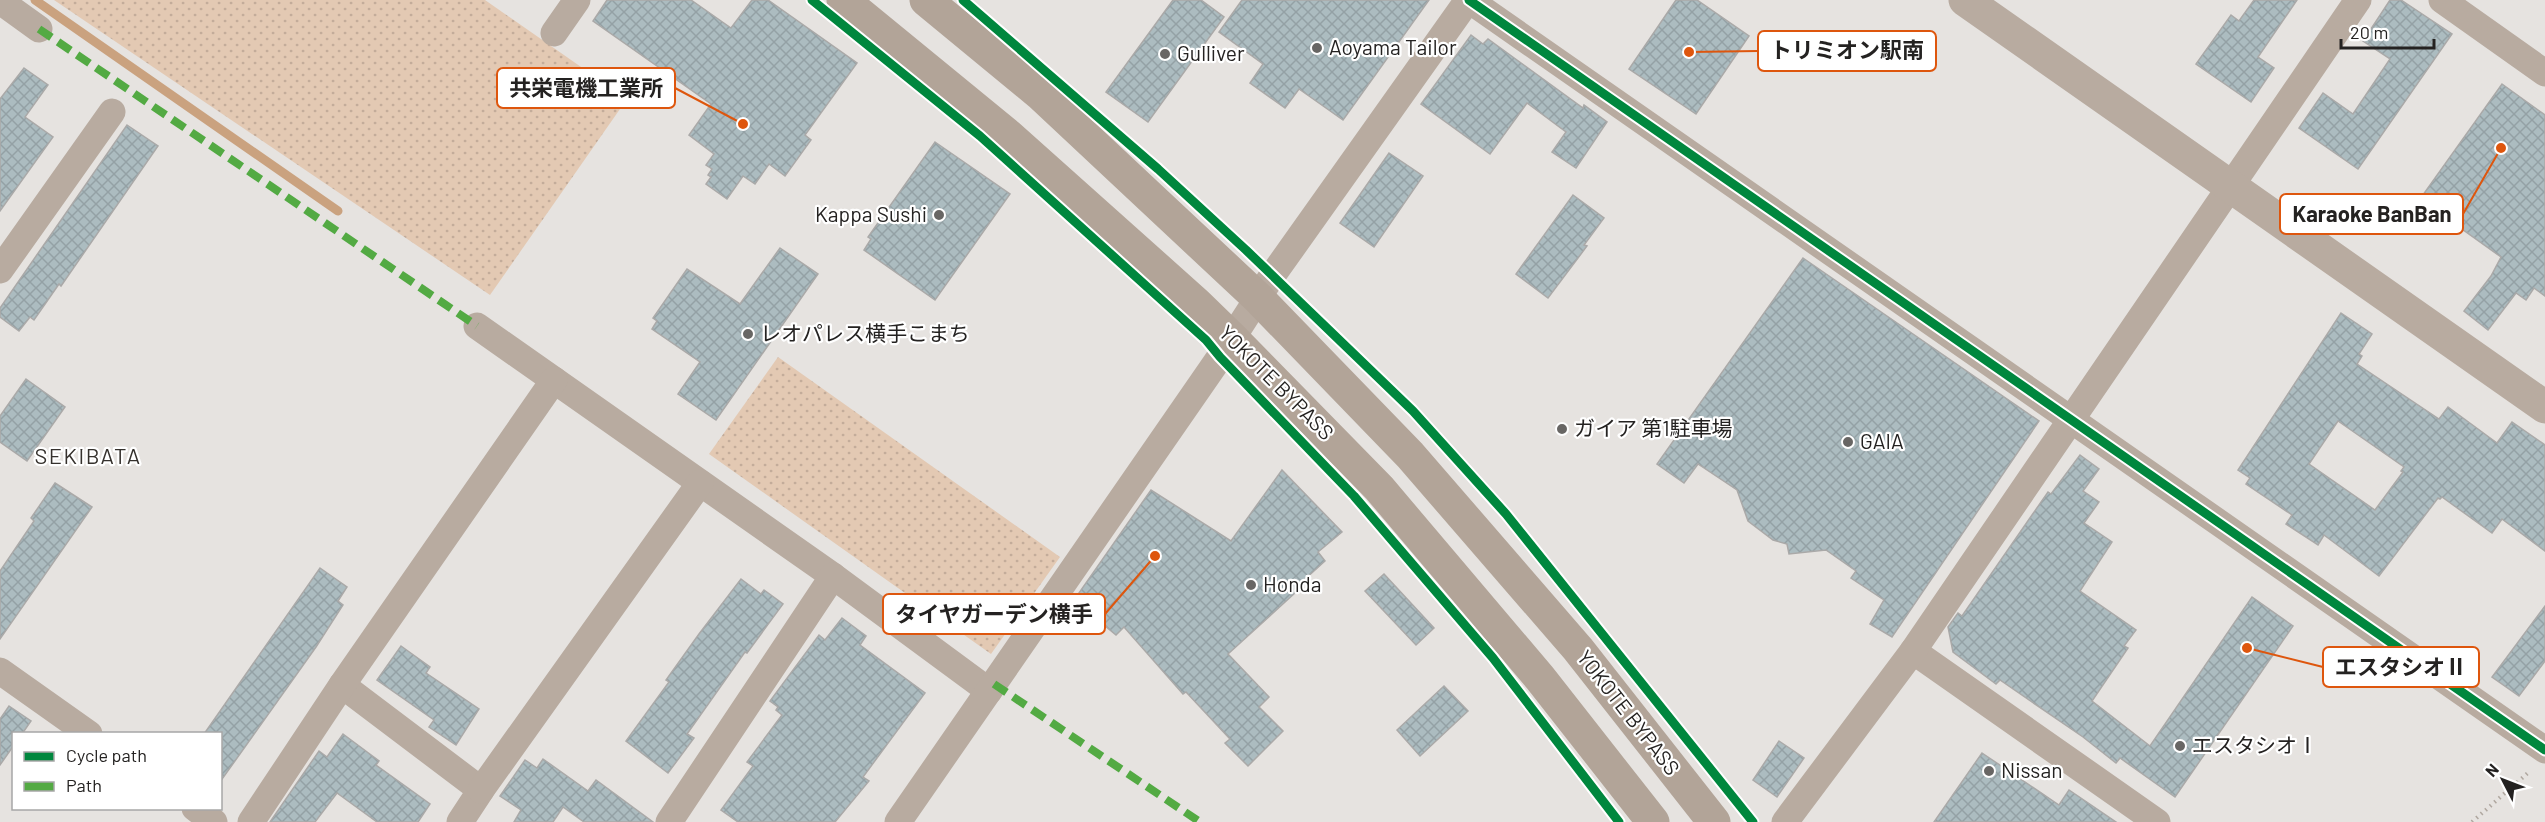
<svg xmlns="http://www.w3.org/2000/svg" width="2545" height="822" viewBox="0 0 2545 822" font-family="Barlow,'Noto Sans JP',sans-serif">
<defs>
<pattern id="grass-dots" width="8" height="8" patternUnits="userSpaceOnUse" patternTransform="scale(1.5)"><rect width="8" height="8" fill="#e3c9b3"/><path d="M2 2h.1M6 6h.1" fill="none" stroke="#c3ac9a" stroke-width="1.8" stroke-linecap="round"/></pattern>
<pattern id="building-cross-hatch" width="8" height="8" patternUnits="userSpaceOnUse" patternTransform="scale(1.5)"><rect width="8" height="8" fill="#acbcc0"/><path d="M0 0l8 8M0 8l8-8" fill="none" stroke="#94a1a5"/></pattern>
</defs>
<rect width="100%" height="100%" fill="#e6e3e0"/>
<g fill="url(#grass-dots)">
<polygon points="54,0 485,0 627,99 490,295"/>
<polygon points="778,357 1060,557 991,654 709,454"/>
</g>
<g fill="none" stroke-linecap="round" stroke-linejoin="round">
<polyline stroke="#caa27f" stroke-width="9" points="35,0 338,211"/>
</g>
<g fill="url(#building-cross-hatch)" stroke="#aaa9a8" stroke-width="1.5" fill-rule="evenodd">
<polygon points="607,0 691,0 731,28 752,0 768,0 857,63 805,135 811,140 785,176 769,164 755,184 743,176 727,199 706,184 711,177 708,175 712,169 706,165 714,154 689,135 711,104 593,21"/>
<polygon points="1173,0 1201,0 1224,17 1148,122 1106,92"/>
<polygon points="1242,0 1429,0 1343,120 1299,89 1285,108 1250,83 1263,64 1219,32"/>
<polygon points="1676,0 1697,0 1749,36 1696,114 1629,69"/>
<polygon points="2254,0 2297,0 2258,57 2274,68 2251,102 2196,64 2231,15 2239,21"/>
<polygon points="2390,0 2401,0 2452,34 2358,169 2299,128 2323,93 2353,114 2390,59 2363,41"/>
<polygon points="1471,35 1483,44 1488,39 1583,108 1584,105 1607,122 1576,168 1552,152 1566,132 1527,103 1490,154 1421,104"/>
<polygon points="24,68 48,85 25,117 53,137 0,211 0,99"/>
<polygon points="2502,84 2545,115 2545,296 2534,288 2526,300 2516,293 2488,330 2464,311 2491,276 2501,257 2420,199"/>
<polygon points="127,125 158,146 61,286 59,284 34,320 30,317 19,331 0,317 0,308"/>
<polygon points="935,142 1010,194 935,300 864,250 871,239 868,237"/>
<polygon points="1389,153 1423,176 1374,247 1340,223"/>
<polygon points="1573,195 1604,218 1584,245 1587,246 1548,298 1516,274"/>
<polygon points="780,248 818,274 716,420 678,394 700,362 652,329 657,321 653,318 687,269 740,304"/>
<polygon points="1803,258 2039,421 1892,637 1870,624 1884,600 1851,578 1856,571 1826,550 1789,554 1787,544 1773,540 1748,521 1737,490 1698,464 1684,483 1657,464"/>
<path d="M 2341,313 L 2372,334 L 2359,354 L 2362,356 L 2357,364 L 2439,419 L 2448,407 L 2497,443 L 2512,422 L 2545,445 L 2545,551 L 2502,519 L 2492,533 L 2442,497 L 2440,499 L 2438,498 L 2379,576 L 2324,535 L 2318,545 L 2286,524 L 2292,515 L 2246,484 L 2250,478 L 2238,470 ZM 2338,421 L 2404,467 L 2401,471 L 2403,472 L 2375,510 L 2309,464 Z"/>
<polygon points="26,379 65,407 27,461 0,442 0,416"/>
<polygon points="2080,455 2099,469 2083,491 2099,502 2084,523 2112,542 2080,591 2136,630 2124,646 2128,648 2092,701 2150,746 2252,597 2293,626 2175,797 2120,758 2116,763 2083,737 2000,680 1996,684 1953,652 1948,627 1958,613 1962,616 2048,492 2051,494"/>
<polygon points="1282,470 1342,532 1318,552 1325,561 1293,590 1295,593 1228,654 1269,697 1259,707 1283,731 1248,766 1225,743 1230,739 1186,692 1183,694 1124,627 1116,635 1074,600 1151,490 1231,541"/>
<polygon points="55,483 92,507 0,639 0,571 34,521 31,518"/>
<polygon points="320,568 347,587 338,601 343,605 316,647 220,782 220,734 204,734"/>
<polygon points="1384,574 1434,628 1416,645 1365,591"/>
<polygon points="741,579 761,594 764,590 783,604 747,653 745,652 687,734 694,738 668,773 626,741 669,682 666,680 699,634"/>
<polygon points="2545,606 2545,661 2519,696 2492,677"/>
<polygon points="842,618 866,636 860,645 925,693 863,777 869,781 835,822 738,822 721,810 753,766 747,762 782,715 776,710 778,707 770,701 819,635 825,640"/>
<polygon points="401,646 430,667 426,673 479,709 456,745 429,727 434,720 377,680"/>
<polygon points="1444,686 1468,711 1420,756 1397,730"/>
<polygon points="9,706 31,721 22,734 14,734 14,745 0,765 0,719"/>
<polygon points="343,734 379,761 376,765 430,804 418,822 377,822 337,793 315,822 270,822 319,751 327,757"/>
<polygon points="1779,741 1804,758 1777,797 1753,780"/>
<polygon points="1982,753 2059,805 2069,790 2116,822 1934,822"/>
<polygon points="543,759 588,791 596,780 653,822 584,822 563,807 553,822 514,822 521,810 500,796 525,760 537,768"/>
</g>
<g fill="none" stroke-linecap="round" stroke-linejoin="round">
<polyline stroke="#b0a8a0" stroke-width="4" stroke-dasharray="1.5 4.5" stroke-linecap="butt" points="2472,822 2529,772"/>
<g stroke="#b8aba0" stroke-width="27">
<polyline points="1469,0 2545,750"/>
<polyline points="2442,0 2545,73"/>
<polyline points="0,1 39,29"/>
<polyline points="554,33 577,0"/>
<polyline points="0,270 112,112"/>
<polyline points="477,326 833,576"/>
<polyline points="1913,651 2157,822"/>
<polyline points="0,671 89,734"/>
<polyline points="342,685 481,790 460,822"/>
<polyline points="481,790 700,483"/>
<polyline points="195,808 214,822"/>
<polyline points="251,822 342,685 554,380"/>
<polyline points="669,822 833,576 989,691"/>
<polyline points="898,822 1220,357 1272,276 1468,0"/>
<polyline points="1785,822 1913,651 2358,0"/>
</g>
<polyline stroke="#b8aba0" stroke-width="33" points="1965,0 2545,407"/>
<g stroke="#b2a498" stroke-width="33">
<polyline points="843,0 1009,136 1197,304 1232,338 1379,488 1540,678 1653,822"/>
<polyline points="926,0 1040,94 1258,298 1410,455 1578,649 1714,822"/>
</g>
<g stroke="#53aa43" stroke-width="8" stroke-dasharray="15 8" stroke-linecap="butt">
<polyline points="39,29 477,326"/>
<polyline points="994,684 1200,822"/>
</g>
<g stroke="#fff" stroke-width="13">
<g id="cycleway">
<polyline points="812,0 980,136 1206,340 1220,357 1354,496 1493,658 1619,822"/>
<polyline points="963,0 1158,169 1246,250 1413,411 1506,514 1753,822"/>
<polyline points="1469,0 2545,750"/>
</g>
</g>
<use href="#cycleway" stroke="#00873e" stroke-width="9"/>
</g>
<g fill="#686664" stroke="#fff" stroke-width="2">
<circle cx="1317" cy="48" r="6"/>
<circle cx="1165" cy="54" r="6"/>
<circle cx="939" cy="215" r="6"/>
<circle cx="748" cy="334" r="6"/>
<circle cx="1562" cy="429" r="6"/>
<circle cx="1848" cy="442" r="6"/>
<circle cx="1251" cy="585" r="6"/>
<circle cx="2180" cy="746" r="6"/>
<circle cx="1989" cy="771" r="6"/>
</g>
<g text-anchor="middle" stroke-width="4.5" stroke-linejoin="round" paint-order="stroke">
<g font-size="21" fill="#242221" stroke="#fff" text-anchor="start">
<text x="1329" y="55">Aoyama Tailor</text>
<text x="1177" y="61">Gulliver</text>
<text x="927" y="222" text-anchor="end">Kappa Sushi</text>
<text x="760" y="341">レオパレス横手こまち</text>
<text x="1574" y="436">ガイア 第1駐車場</text>
<text x="1860" y="449">GAIA</text>
<text x="1263" y="592">Honda</text>
<text x="2192" y="753">エスタシオⅠ</text>
<text x="2001" y="778">Nissan</text>
</g>
<g font-size="21" fill="#242221" stroke="#fff">
<text transform="translate(1276 383) rotate(45)" y="7">YOKOTE BYPASS</text>
<text transform="translate(1628 713) rotate(52)" y="7">YOKOTE BYPASS</text>
</g>
<g font-size="22" letter-spacing="1.5" fill="#35312d" stroke="#fff">
<text x="88" y="464">SEKIBATA</text>
</g>
</g>
<path fill="none" stroke="#de560d" stroke-width="2" d="M1689 52L1758 51M743 124L675 88M2501 148L2463 214M1155 556L1105 614M2247 648L2323 667"/>
<g fill="#de560d" stroke="#fff" stroke-width="2">
<circle cx="1689" cy="52" r="6"/>
<circle cx="743" cy="124" r="6"/>
<circle cx="2501" cy="148" r="6"/>
<circle cx="1155" cy="556" r="6"/>
<circle cx="2247" cy="648" r="6"/>
</g>
<g fill="#fff" stroke="#de560d" stroke-width="2">
<rect x="1758" y="31" width="178" height="40" rx="6"/>
<rect x="497" y="68" width="178" height="40" rx="6"/>
<rect x="2280" y="194" width="183" height="40" rx="6"/>
<rect x="883" y="594" width="222" height="40" rx="6"/>
<rect x="2323" y="647" width="156" height="40" rx="6"/>
</g>
<g font-size="22" text-anchor="middle" font-weight="bold" fill="#242221">
<text x="1847" y="58">トリミオン駅南</text>
<text x="586" y="96">共栄電機工業所</text>
<text x="2372" y="222">Karaoke BanBan</text>
<text x="994" y="622">タイヤガーデン横手</text>
<text x="2401" y="675">エスタシオⅡ</text>
</g>
<rect x="12" y="732" width="210" height="78" fill="#ffffff" stroke="#a7a7a6" stroke-width="1.5"/>
<rect x="24" y="752" width="30" height="9" fill="#00873e" stroke="#a7a7a6" stroke-width="1.5"/>
<text x="66" y="762" font-size="18" fill="#242221">Cycle path</text>
<rect x="24" y="782" width="30" height="9" fill="#53aa43" stroke="#a7a7a6" stroke-width="1.5"/>
<text x="66" y="792" font-size="18" fill="#242221">Path</text>
<g transform="translate(2503 780) rotate(312)" stroke="#ffffff" stroke-width="4.5" paint-order="stroke">
<path d="M0-4.5L10 22L0 15L-10 22Z" fill="#242221"/>
<text y="-9" font-size="16" font-weight="bold" text-anchor="middle" fill="#242221">N</text>
</g>
<path d="M2341 39v9h93v-9" fill="none" stroke="#242221" stroke-width="3"/>
<text x="2350" y="39" font-size="18" fill="#242221" stroke="#ffffff" stroke-width="4.5" paint-order="stroke">20 m</text>
</svg>
